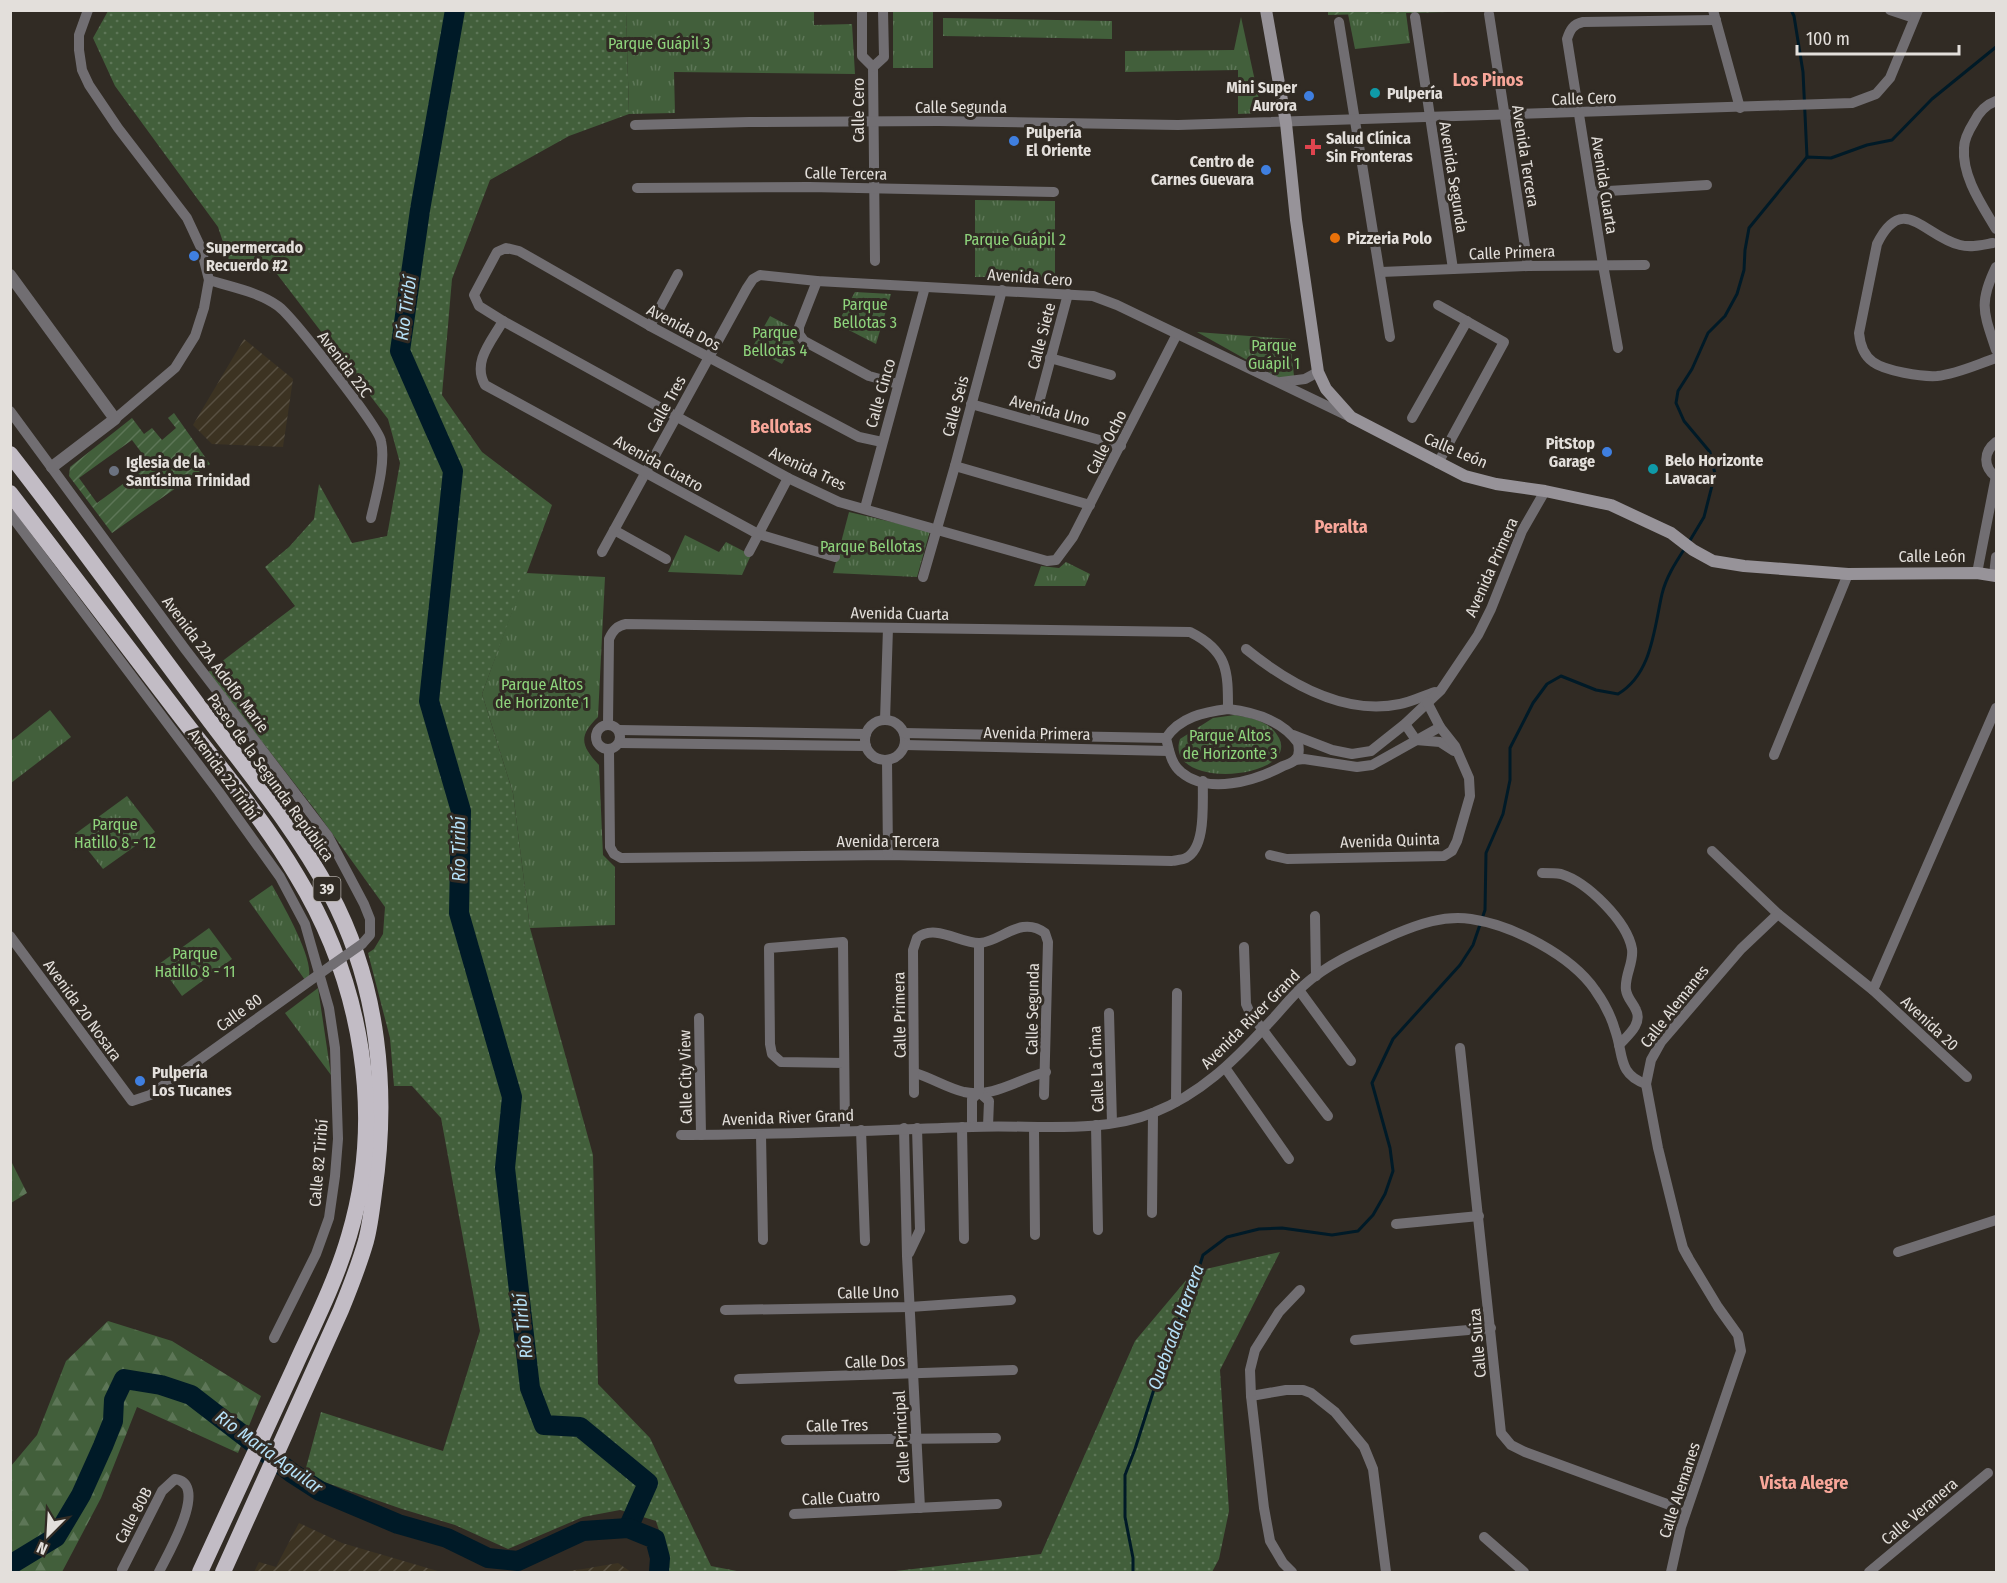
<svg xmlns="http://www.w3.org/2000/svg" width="2007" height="1583" viewBox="0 0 2007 1583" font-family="'Fira Sans Condensed',sans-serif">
<defs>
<pattern id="industrial-furrows" width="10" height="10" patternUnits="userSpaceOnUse" patternTransform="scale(1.5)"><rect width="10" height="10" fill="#3c3322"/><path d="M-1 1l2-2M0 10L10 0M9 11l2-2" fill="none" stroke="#585042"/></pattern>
<pattern id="grass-dots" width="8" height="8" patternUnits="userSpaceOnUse" patternTransform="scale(1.5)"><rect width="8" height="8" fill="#425f3b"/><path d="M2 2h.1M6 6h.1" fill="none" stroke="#5d7657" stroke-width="1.8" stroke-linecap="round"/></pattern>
<pattern id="forest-firs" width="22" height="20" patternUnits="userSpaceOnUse" patternTransform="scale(1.5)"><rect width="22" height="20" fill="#425f3b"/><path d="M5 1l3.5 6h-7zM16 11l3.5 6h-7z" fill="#5d7657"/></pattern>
<pattern id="park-tufts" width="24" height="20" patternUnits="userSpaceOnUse" patternTransform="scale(1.5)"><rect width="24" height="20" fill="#425f3b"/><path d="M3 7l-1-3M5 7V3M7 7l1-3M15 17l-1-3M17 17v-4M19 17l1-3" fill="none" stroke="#5d7657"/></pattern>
<pattern id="garden-furrows" width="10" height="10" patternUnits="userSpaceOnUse" patternTransform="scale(1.5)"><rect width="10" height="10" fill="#425f3b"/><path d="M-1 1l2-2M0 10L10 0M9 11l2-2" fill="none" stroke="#5d7657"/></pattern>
</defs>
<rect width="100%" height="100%" fill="#312b24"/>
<g fill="url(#industrial-furrows)">
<polygon points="244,339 293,379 283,447 212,444 193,425"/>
<polygon points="299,1523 342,1543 441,1572 254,1572 259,1562 276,1567"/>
<polygon points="618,1563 631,1572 560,1572 583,1569"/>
</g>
<g fill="url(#grass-dots)">
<polygon points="108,11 626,11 629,114 569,136 490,180 452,279 442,395 482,452 552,505 482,694 513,793 530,928 593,1155 598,1384 650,1438 711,1566 742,1572 667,1572 666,1552 656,1521 620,1510 583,1517 508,1549 455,1525 402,1509 304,1475 321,1412 443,1451 480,1331 441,1118 412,1086 394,1086 390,1038 368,953 374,949 383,934 385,907 316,811 208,672 295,606 265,567 289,547 314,519 319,484 352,543 387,536 400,463 388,419 277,274 230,263 218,227 115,86 93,38"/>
<polygon points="1280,1252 1220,1370 1229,1511 1219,1559 1212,1572 887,1572 1041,1554 1135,1341 1193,1272"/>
</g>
<g fill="url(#forest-firs)">
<polygon points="10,1159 27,1193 11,1203 10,1202"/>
<polygon points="108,1321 172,1341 261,1396 238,1453 137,1407 101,1498 62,1572 11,1572 11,1466 37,1435 66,1361"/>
</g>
<g fill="url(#park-tufts)">
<polygon points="626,11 814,11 814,25 852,24 855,74 674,72 675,113 629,114"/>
<rect x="893" y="11" width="40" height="57"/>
<polygon points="1406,13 1410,43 1355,49 1348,14"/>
<polygon points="1241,17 1262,113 1238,114 1238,70 1125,72 1125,51 1234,50"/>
<polygon points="943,18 1112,21 1112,39 943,36"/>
<polygon points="975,200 1055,201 1055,277 975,277"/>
<polygon points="855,292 891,294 876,344 837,324"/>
<polygon points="770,316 793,328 791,337 794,344 782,364 752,348"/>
<polygon points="1197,332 1290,339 1294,376 1281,379"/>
<polygon points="849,512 930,531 917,577 833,573"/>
<polygon points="685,535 719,552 726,542 751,555 742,575 668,572"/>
<polygon points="1066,562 1090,574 1085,586 1034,586 1041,566 1059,568"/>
<path d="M 526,573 L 605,577 L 598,717 C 578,736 581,746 599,765 L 603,855 L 615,867 L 615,925 L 530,928 L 513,793 L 482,694 Z"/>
<polygon points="50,710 71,737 11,783 11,741"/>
<path d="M 1235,715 C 1252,718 1270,721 1279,738 C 1300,780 1163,791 1180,739 L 1213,718 Z"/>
<polygon points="127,796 155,832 103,869 75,834"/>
<path d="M 272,885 C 282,903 313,957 309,976 L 305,980 L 249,901 Z"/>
<polygon points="209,928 232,959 182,996 159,964"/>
<polygon points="318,988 331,1075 285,1013"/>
</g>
<g fill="url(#garden-furrows)" fill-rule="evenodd">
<polygon points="1328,10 1488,11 1328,15"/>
<path d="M 174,413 L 210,464 L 112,533 L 69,476 L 70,467 L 132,418 L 144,434 L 152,428 L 162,440 L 176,428 L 168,418 ZM 132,440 L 150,464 L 97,503 L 79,478 Z"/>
</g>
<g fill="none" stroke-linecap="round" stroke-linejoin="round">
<g stroke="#001a27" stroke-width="3">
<polyline points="1791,10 1794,16 1803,72 1807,157"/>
<polyline points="1689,542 1704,517 1715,474 1710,452 1684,421 1676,403 1678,391 1692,369 1708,333 1725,316 1737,294 1744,270 1745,250 1749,228 1807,157 1831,158 1867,145 1892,140 1932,99 1996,47"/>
<path d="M 1133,1572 L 1133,1558 L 1125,1517 L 1125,1475 L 1135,1449 L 1170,1339 L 1193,1287 L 1203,1255 L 1227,1237 L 1259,1229 L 1282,1228 L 1332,1235 L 1358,1231 L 1373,1215 L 1385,1194 L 1393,1171 L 1390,1148 L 1372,1083 L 1393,1039 L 1460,965 L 1473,945 L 1485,910 L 1486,853 L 1503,814 L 1510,780 L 1510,748 L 1533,703 L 1547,684 L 1561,676 L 1596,690 L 1618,694 C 1652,674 1654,629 1662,594 C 1666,577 1676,562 1685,548"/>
</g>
<g stroke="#001a27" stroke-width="20">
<polyline points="455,10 420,210 400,351 453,471 429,701 461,811 459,913 512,1097 505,1168 530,1388 544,1425 580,1427 648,1483 628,1528"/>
<polyline points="10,1565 56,1537 81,1495 103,1446 113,1421 114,1400 124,1379 161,1385 191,1395 292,1473 320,1491 398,1524 447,1538 488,1558 518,1561 583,1531 628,1528 655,1539 660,1558 659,1572"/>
</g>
<g stroke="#716e72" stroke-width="10">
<polyline points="88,10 79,35 79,50 82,70 89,85 118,128 187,218 201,248 209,280 204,308 195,336 175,368 115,419"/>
<polyline points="862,10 862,56 873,67 875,261"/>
<polyline points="1713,10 1740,108"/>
<polyline points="1890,10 1914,18"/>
<polyline points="1489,14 1528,266"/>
<polyline points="1415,17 1453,269"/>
<polyline points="1339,22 1390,337"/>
<polyline points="873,67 884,57 883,10"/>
<polyline points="635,125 749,122 938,121 1178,125 1852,103 1876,94 1890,78 1918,10"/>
<polyline points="637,188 809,187 1054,192"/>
<polyline points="1592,192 1707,185"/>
<path d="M 1996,229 C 1982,205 1962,177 1964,148 C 1964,139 1969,130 1974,122 C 1979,112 1985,105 1996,101"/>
<path d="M 1993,243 C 1982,245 1971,248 1960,245 C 1925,237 1903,191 1877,244 L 1859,333 C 1860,344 1863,355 1873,362 C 1885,371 1922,377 1937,376 C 1957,374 1978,364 1996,358"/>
<path d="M 1996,267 C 1978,304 1984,313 1996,350"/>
<polyline points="1381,272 1528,266 1645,265"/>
<path d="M 209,280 C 231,287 259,292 278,306 C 292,316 378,426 381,441 C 386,463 376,496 371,518"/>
<polyline points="817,281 799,327 799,334 804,341 869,376 898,384"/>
<polyline points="1438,305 1504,342 1438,463"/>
<polyline points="503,321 788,478 839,502 1047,561 1056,560 1073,537 1177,334"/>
<polyline points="650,326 678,274"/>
<path d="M 1618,348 L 1603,265 L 1567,39 C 1570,30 1573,24 1583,22 L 1716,20"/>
<polyline points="1050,358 1111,375"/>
<polyline points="1281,382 1305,379 1318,372"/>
<polyline points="971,404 1121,446"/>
<polyline points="10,411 185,649 328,836 364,904 370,919 370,935 362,944"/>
<polyline points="1412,418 1467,321"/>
<polyline points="1034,421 1068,294"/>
<path d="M 1996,442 C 1983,452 1983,467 1996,477"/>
<polyline points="955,466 1090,505"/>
<polyline points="865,508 925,287"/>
<polyline points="10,514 219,792 280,877 305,924 329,1008 335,1048 338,1139 335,1176 329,1218 316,1254 274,1338"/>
<polyline points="614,530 666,559"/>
<polyline points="602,552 747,288 753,279 760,275 817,281 1093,296 1117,305 1348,416"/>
<polyline points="749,552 788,478"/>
<path d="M 835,557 L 758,534 L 485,385 C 472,362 491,342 503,321 L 479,306 L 474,295 L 497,252 L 506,248 L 519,251 L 650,326 L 859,437 L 882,442"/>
<polyline points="1977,573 1996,476"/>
<polyline points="1994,575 1996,557"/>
<polyline points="923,577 955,466 1002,290"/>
<path d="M 1246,649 C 1288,683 1343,716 1400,704 C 1411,702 1423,696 1435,692"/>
<path d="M 1228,709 C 1254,712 1282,720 1298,743 C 1299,748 1300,756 1295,760 C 1292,763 1286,765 1283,766 C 1255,781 1208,795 1181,772 C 1171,764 1169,750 1166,738 C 1180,717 1204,712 1228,709 Z"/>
<polyline points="885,720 888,628"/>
<circle cx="885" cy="740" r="20"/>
<path d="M 608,724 L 609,639 C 613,630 617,626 626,624 L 1190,632 C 1228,651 1228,671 1228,709"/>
<polyline points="1405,724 1416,740 1440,742 1454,751"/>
<circle cx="608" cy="737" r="12"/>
<polyline points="619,730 866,734"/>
<polyline points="904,733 1166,738"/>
<polyline points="1293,735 1332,750 1352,754 1371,751 1405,724 1441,690 1478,635 1491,609 1522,531 1545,491"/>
<polyline points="619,743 866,746"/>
<polyline points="905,745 1169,751"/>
<path d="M 609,750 L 610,847 L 614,854 L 621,858 L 888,855 L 1172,861 C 1176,860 1182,860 1186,858 C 1207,847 1202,801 1203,781"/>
<polyline points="1774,755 1848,574"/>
<polyline points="887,760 888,855"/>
<polyline points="1295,760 1304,759 1357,767 1372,765 1440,727"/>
<polyline points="1712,851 1778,914 1873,990 1967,1077"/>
<polyline points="1270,855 1287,859 1444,856 1452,851 1457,841 1470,796 1469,778 1455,746 1440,727 1427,702"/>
<path d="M 1542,873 C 1548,873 1555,873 1561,874 C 1587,882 1627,921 1632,949 C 1634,963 1624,976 1626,990 C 1627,998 1633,1003 1636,1010 C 1643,1024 1627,1036 1619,1045"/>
<polyline points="1315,916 1316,976"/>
<polyline points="10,936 132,1101 150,1095 332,965"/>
<polyline points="1244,947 1246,1004 1250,1013 1328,1116"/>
<polyline points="1299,990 1351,1061"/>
<polyline points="1873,990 1996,708"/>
<polyline points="1109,1013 1112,1123"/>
<polyline points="699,1018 701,1135"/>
<polyline points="1460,1048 1501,1433 1511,1445 1525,1452 1686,1511"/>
<polyline points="844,1063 781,1062 772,1054 770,1044 769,948 843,942 845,1131"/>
<polyline points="1226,1069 1289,1159"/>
<path d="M 915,1073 C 932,1078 947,1088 964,1092 C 994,1098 1018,1079 1046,1072"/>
<polyline points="979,1092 989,1101 988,1126"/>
<path d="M 914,1093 L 913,950 L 917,938 C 935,923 961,944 980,943 C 1002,941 1021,915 1045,933 L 1048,942 L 1044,1095"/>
<polyline points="1176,1102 1177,993"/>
<polyline points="1096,1125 1098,1230"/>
<polyline points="962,1127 964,1239"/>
<polyline points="972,1127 972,1099 979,1092 979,943"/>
<polyline points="1034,1127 1035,1235"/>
<polyline points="904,1128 907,1256 920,1508"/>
<polyline points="861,1130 865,1241"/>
<path d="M 681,1135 C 778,1135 875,1130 972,1127 C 1030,1124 1101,1135 1155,1112 C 1200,1094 1233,1062 1265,1027 C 1278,1014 1289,999 1303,986 C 1328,963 1364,948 1395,934 C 1419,924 1444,915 1471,919 C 1512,925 1571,955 1595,990 C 1603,1001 1611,1016 1615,1030 C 1624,1054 1617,1074 1646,1084"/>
<polyline points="761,1135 763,1240"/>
<polyline points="1152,1213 1153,1113"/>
<polyline points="1396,1224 1479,1216"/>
<polyline points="1898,1252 1996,1220"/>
<polyline points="909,1253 920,1230 917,1128"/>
<polyline points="725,1310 910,1307 1011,1300"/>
<polyline points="1355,1340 1491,1328"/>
<polyline points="739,1379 1013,1370"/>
<polyline points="1251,1396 1286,1390 1303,1390 1311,1393 1335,1412 1364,1447 1373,1469 1386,1572"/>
<polyline points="786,1440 996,1438"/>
<polyline points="794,1514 997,1504"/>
<polyline points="1484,1537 1524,1572"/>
<path d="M 122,1570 L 162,1491 L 175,1479 C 210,1484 167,1555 159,1572"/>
<polyline points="1292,1572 1283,1563 1270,1541 1264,1508 1251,1396 1250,1370 1255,1350 1279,1312 1300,1290"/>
<polyline points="1671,1572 1681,1527 1741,1351 1738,1335 1718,1307 1689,1259 1683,1248 1679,1233 1658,1148 1646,1084 1651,1060 1661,1042 1741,949 1778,914"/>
<polyline points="1869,1572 1988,1473"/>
</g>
<polyline stroke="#716e72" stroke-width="12" points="10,275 115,419 52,467"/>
<polyline stroke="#979399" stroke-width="12" points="1266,10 1286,123 1296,220 1318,372 1326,389 1351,417 1465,476 1496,484 1545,491 1611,505 1671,533 1693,550 1713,561 1744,566 1848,574 1977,573 1996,576"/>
<g stroke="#c2bcc5" stroke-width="16">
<path d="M 10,454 C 74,536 135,621 198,705 C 243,766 294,826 330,893 C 379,985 389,1091 374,1193 C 372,1209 370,1226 366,1241 C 359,1265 350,1288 341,1310 L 223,1572"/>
<path d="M 10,493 C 67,567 124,642 181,717 C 221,769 264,820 297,876 C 362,982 385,1116 349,1236 C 336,1281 314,1324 295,1366 C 263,1435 231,1504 200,1572"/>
</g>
<polyline stroke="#716e72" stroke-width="10" points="332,965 362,944"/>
</g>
<g fill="#0f9aa8" stroke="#312b24" stroke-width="2">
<circle cx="1375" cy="93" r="6"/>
<circle cx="1653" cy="469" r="6"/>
</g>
<g fill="#3f7fe0" stroke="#312b24" stroke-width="2">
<circle cx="1309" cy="96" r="6"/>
<circle cx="1014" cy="141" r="6"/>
<circle cx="1266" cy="170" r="6"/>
<circle cx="194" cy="256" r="6"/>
<circle cx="1607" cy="452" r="6"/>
<circle cx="140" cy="1081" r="6"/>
</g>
<path fill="#e0444e" stroke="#312b24" stroke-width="2" d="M1310 138h6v6h6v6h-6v6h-6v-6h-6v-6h6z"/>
<circle fill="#e8710a" stroke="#312b24" stroke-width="2" cx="1335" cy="238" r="6"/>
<circle fill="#6b7280" stroke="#312b24" stroke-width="2" cx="114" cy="471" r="6"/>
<g text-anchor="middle" stroke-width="6" stroke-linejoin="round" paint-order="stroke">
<rect fill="#312b24" stroke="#aea9a4" stroke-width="1.5" x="313.5" y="877" width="27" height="24" rx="4.5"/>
<g font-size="15" font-weight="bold" fill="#e3dfdb">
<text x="327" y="894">39</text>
</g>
<g font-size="16" fill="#8ed47c" stroke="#312b24">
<text x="659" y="49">Parque Guápil 3</text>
<text x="1015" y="245">Parque Guápil 2</text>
<text x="865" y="310">Parque<tspan x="865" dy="18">Bellotas 3</tspan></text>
<text x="775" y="338">Parque<tspan x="775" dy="18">Bellotas 4</tspan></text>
<text x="1274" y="351">Parque<tspan x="1274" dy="18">Guápil 1</tspan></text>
<text x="871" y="552">Parque Bellotas</text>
<text x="542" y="690">Parque Altos<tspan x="542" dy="18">de Horizonte 1</tspan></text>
<text x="1230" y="741">Parque Altos<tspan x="1230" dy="18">de Horizonte 3</tspan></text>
<text x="115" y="830">Parque<tspan x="115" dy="18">Hatillo 8 - 12</tspan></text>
<text x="195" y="959">Parque<tspan x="195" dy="18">Hatillo 8 - 11</tspan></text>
</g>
<g font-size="16" font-weight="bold" fill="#e3dfdb" stroke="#312b24" text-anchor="start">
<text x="1297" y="93" text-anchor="end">Mini Super<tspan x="1297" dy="18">Aurora</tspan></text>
<text x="1387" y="99">Pulpería</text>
<text x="1026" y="138">Pulpería<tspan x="1026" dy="18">El Oriente</tspan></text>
<text x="1326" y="144">Salud Clínica<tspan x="1326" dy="18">Sin Fronteras</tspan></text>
<text x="1254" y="167" text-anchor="end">Centro de<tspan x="1254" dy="18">Carnes Guevara</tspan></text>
<text x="1347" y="244">Pizzeria Polo</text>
<text x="206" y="253">Supermercado<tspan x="206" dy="18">Recuerdo #2</tspan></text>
<text x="1595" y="449" text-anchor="end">PitStop<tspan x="1595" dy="18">Garage</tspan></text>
<text x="1665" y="466">Belo Horizonte<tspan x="1665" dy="18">Lavacar</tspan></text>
<text x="126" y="468">Iglesia de la<tspan x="126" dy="18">Santísima Trinidad</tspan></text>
<text x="152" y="1078">Pulpería<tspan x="152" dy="18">Los Tucanes</tspan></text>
</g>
<g font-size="16" fill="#e3dfdb" stroke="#312b24">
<text transform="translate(1584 98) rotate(-2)" y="6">Calle Cero</text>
<text x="961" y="113">Calle Segunda</text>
<text transform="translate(858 110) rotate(-90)" y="6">Calle Cero</text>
<text transform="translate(1526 156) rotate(81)" y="6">Avenida Tercera</text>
<text transform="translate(846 173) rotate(1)" y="6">Calle Tercera</text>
<text transform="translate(1454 177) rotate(81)" y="6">Avenida Segunda</text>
<text transform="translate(1605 185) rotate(81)" y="6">Avenida Cuarta</text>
<text transform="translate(1512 252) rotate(-2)" y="6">Calle Primera</text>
<text transform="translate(1030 277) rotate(4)" y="6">Avenida Cero</text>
<text transform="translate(684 327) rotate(28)" y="6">Avenida Dos</text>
<text transform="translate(1041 336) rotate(-75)" y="6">Calle Siete</text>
<text transform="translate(345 364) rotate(53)" y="6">Avenida 22C</text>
<text transform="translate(880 393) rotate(-74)" y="6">Calle Cinco</text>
<text transform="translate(666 404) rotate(-61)" y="6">Calle Tres</text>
<text transform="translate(955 406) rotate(-75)" y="6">Calle Seis</text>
<text transform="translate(1050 410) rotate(15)" y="6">Avenida Uno</text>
<text transform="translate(1106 442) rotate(-63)" y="6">Calle Ocho</text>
<text transform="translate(1456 450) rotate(23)" y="6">Calle León</text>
<text transform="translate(659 463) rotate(29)" y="6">Avenida Cuatro</text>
<text transform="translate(808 468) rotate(25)" y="6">Avenida Tres</text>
<text x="1932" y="562">Calle León</text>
<text transform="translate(1491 567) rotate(-66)" y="6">Avenida Primera</text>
<text transform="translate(900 613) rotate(1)" y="6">Avenida Cuarta</text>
<text transform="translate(216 664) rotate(53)" y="6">Avenida 22A Adolfo Marie</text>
<text transform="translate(1037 733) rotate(1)" y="6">Avenida Primera</text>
<text transform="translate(224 774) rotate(54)" y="6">Avenida 22 Tiribí</text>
<text transform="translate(271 777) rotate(54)" y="6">Paseo de la Segunda República</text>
<text transform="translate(1390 840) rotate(-2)" y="6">Avenida Quinta</text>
<text x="888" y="847">Avenida Tercera</text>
<text transform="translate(1674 1006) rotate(-52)" y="6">Calle Alemanes</text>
<text transform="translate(1032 1009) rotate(-89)" y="6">Calle Segunda</text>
<text transform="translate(83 1010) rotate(54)" y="6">Avenida 20 Nosara</text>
<text transform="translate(239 1012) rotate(-36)" y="6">Calle 80</text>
<text transform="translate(899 1015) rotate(-91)" y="6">Calle Primera</text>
<text transform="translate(1250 1019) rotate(-45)" y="6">Avenida River Grand</text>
<text transform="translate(1930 1023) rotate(43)" y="6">Avenida 20</text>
<text transform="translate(1096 1069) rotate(-92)" y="6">Calle La Cima</text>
<text transform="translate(685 1077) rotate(-91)" y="6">Calle City View</text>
<text transform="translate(788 1117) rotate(-2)" y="6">Avenida River Grand</text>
<text transform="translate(318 1163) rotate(-85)" y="6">Calle 82 Tiribí</text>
<text transform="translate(868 1292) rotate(-1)" y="6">Calle Uno</text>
<text transform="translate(1477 1343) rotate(-95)" y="6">Calle Suiza</text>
<text transform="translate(875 1361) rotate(-2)" y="6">Calle Dos</text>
<text transform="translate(837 1425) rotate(-1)" y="6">Calle Tres</text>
<text transform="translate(901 1437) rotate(-93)" y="6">Calle Principal</text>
<text transform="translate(1679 1490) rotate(-72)" y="6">Calle Alemanes</text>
<text transform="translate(841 1497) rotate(-3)" y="6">Calle Cuatro</text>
<text transform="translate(1919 1511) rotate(-40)" y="6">Calle Veranera</text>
<text transform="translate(133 1515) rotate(-62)" y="6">Calle 80B</text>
</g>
<g font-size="18" font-weight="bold" fill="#f8a699" stroke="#312b24">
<text x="1488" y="86">Los Pinos</text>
<text x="781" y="433">Bellotas</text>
<text x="1341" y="533">Peralta</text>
<text x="1804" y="1489">Vista Alegre</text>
</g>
<g font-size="18" font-style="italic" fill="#b6e1f8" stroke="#312b24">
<text transform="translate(406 308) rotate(-82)" y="6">Río Tiribí</text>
<text transform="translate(459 849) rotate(-90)" y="6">Río Tiribí</text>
<text transform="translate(523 1326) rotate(-96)" y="6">Río Tiribí</text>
<text transform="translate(1176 1327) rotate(-70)" y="6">Quebrada Herrera</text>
<text transform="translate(269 1452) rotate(36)" y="6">Río María Aguilar</text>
</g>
</g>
<rect width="2007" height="1583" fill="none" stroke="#e3dfdb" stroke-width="24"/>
<g transform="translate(48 1535) rotate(204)" stroke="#312b24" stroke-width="4.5" paint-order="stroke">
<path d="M0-4.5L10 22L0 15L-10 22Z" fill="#e3dfdb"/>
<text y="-9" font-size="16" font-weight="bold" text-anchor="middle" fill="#e3dfdb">N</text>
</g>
<path d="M1797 45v9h162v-9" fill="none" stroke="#e3dfdb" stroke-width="3"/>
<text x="1806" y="45" font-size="18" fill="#e3dfdb" stroke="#312b24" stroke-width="4.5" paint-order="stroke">100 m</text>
</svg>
